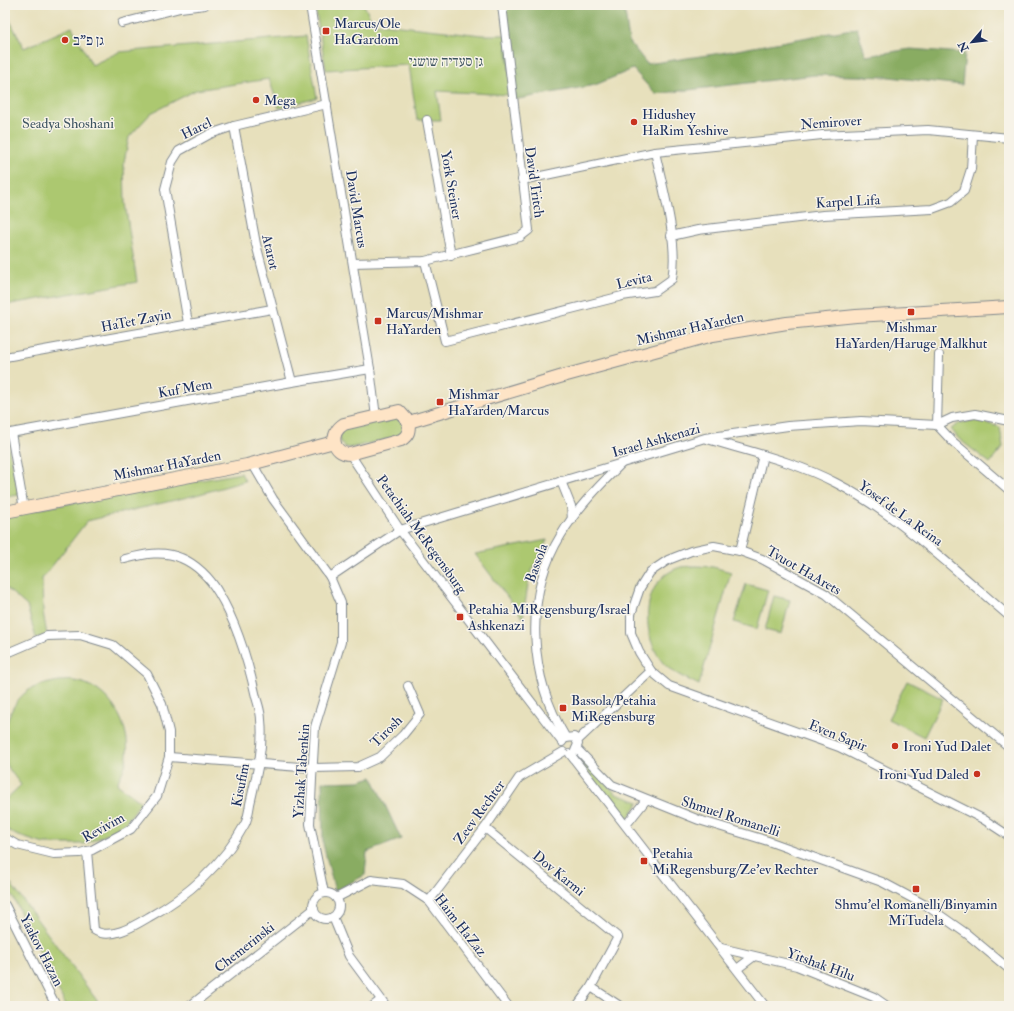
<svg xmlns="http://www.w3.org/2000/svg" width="1014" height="1011" viewBox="0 0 1014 1011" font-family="'IM FELL Double Pica','Frank Ruhl Libre',serif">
<rect width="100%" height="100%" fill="#f7f3e8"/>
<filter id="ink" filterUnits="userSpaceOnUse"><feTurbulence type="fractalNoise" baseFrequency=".025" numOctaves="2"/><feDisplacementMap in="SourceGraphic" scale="8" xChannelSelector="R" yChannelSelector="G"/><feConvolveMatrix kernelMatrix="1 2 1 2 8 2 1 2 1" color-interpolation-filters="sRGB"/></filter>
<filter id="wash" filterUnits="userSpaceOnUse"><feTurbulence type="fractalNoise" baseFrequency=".012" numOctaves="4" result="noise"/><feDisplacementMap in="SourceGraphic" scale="16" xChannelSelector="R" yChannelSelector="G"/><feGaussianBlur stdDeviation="0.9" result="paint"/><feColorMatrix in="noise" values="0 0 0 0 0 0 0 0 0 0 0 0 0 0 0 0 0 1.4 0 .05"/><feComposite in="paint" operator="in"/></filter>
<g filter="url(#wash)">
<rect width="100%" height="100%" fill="#e7e0bc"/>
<g fill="#acc86f" stroke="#647c66">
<polygon points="364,5 373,23 482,35 505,35 512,95 437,91 441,120 417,120 409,65 326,70 315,6"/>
<polygon points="5,11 24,48 72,27 92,65 119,52 306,36 317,98 279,108 269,79 196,90 151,113 129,137 124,162 125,203 137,282 5,305"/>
<polygon points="396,416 402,422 404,430 400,436 350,448 345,447 340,441 340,434 345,428"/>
<polygon points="975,420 1000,427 1003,447 990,463 959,439 951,429 960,423"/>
<polygon points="5,441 7,441 19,495 5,497"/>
<polygon points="241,473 245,481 196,495 87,521 42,579 43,612 47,635 36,638 27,606 5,587 5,515"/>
<polygon points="547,540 529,577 523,618 475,554"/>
<path d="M 696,566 L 713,567 L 731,572 L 699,685 C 688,679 674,674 665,665 C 640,638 639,579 681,567 C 686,566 691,567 696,566 Z"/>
<polygon points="746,584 768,590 757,629 734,622"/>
<polygon points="774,596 790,600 781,634 765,630"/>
<path d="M 59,681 C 64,681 69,680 74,681 C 109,685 134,728 126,761 C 125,768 120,776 117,784 L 141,802 L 122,828 L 85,844 L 44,844 L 16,835 L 5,828 L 5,800 L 21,785 C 17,779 10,772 7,765 C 0,740 6,705 29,690 C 38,685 49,683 59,681 Z"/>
<polygon points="907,681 943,699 924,737 888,719"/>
<polygon points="577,752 616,794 639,802 626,821 574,755"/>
<polygon points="5,876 101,1006 66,1006 5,881"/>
</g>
<g fill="#89ac62" stroke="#526e60">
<polygon points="502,5 624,5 629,41 647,64 721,53 857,28 866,56 910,49 965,53 962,85 889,77 815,75 655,94 633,69 595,85 513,100"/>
<polygon points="372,777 401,839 367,852 365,875 335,891 323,844 322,782 359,781"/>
</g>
</g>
<g filter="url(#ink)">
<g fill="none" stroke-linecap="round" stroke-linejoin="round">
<g stroke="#81888d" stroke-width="10">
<g id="street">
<polyline points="310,5 370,369 376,417"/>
<polyline points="122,23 180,8 205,5"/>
<polyline points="427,120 451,256"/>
<polyline points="234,126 256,244 292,382"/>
<polyline points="655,152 822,135 928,130 1009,138"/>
<polyline points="671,236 698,230 823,215 932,209 951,202 964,191 971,169 973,135"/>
<path d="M 425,261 L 445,341 L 622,296 L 655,291 L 672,279 C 679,244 663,188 655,152 L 522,180"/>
<polyline points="353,263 425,261 520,237 529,230 502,5"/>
<polyline points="188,323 165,189 172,162 179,151 210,134 234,126 327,104"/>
<polyline points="5,357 272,309"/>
<polyline points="937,425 952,441 1009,490"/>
<polyline points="937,425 939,355"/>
<polyline points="11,433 24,509"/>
<polyline points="5,434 292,382 370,369"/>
<path d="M 707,439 C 751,452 796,462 836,483 C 897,514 956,571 1009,616"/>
<polyline points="350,454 400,530 562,742"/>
<polyline points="252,463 273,499 330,577 341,603 341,642 315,727 312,779 310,824 324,893"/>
<polyline points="561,481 571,506 572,520"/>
<polyline points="740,551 763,455"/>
<polyline points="330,577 400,530 705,438 788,426 861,421 937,425 952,418 975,414 1009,421"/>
<polyline points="5,654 47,636 80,635 113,645 147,674 162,704 169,732 169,757 157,796 131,829 92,850 80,853 54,854 17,845 5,838"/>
<path d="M 566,738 C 529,677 523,597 561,535 C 577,508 599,486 621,464"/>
<polyline points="563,740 566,738 574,737 577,741"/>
<polyline points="1009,747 826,594 762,559 740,551 714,546 691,551 668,560 650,572 640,588 631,614 631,633 639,652 651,671 669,686 839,747 983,819 1009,836"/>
<polyline points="577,749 612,785 699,820 768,841 882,882 927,906 967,934 1009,969"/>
<polyline points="575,751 578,744 577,741 651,671"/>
<polyline points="570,754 765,1006"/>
<polyline points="169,757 313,768 358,767 380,757 403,735 420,714 408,686"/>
<polyline points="626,825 646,800"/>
<polyline points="485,828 618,937 591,987 577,1006"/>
<path d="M 87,851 L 94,930 C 110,941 134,926 149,917 C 188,896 224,863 245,824 C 248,818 249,810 250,804 C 256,777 264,748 261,720 C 261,712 258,704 256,697 C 248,661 237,623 218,592 C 210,578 196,564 181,558 C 163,550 144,554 125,559"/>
<circle cx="326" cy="906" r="13"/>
<polyline points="336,898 371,880 403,884 429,901 508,1006"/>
<polyline points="429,901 485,828 519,778 563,752"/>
<polyline points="5,905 56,1006"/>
<polyline points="333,917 349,956 386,1006"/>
<polyline points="721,948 797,966 874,997 887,1006"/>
<polyline points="737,969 753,957"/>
<polyline points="591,987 620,1006"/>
<polyline points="190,1006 314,909"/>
<polyline points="373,1006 381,1000"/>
</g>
</g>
<g stroke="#81888d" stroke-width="14">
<g id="secondary">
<path d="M 399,411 L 409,422 C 409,431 409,435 401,440 L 350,454 C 332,454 329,433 344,424 Z"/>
<polyline points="409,422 563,376 713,335 787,323 856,316 1009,307"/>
<polyline points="5,512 247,465 334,442"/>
</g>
</g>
<use href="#street" stroke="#fff" stroke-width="8"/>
<use href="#secondary" stroke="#fee4c6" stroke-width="12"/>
</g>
</g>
<g fill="#c8321e" stroke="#f7f3e8" stroke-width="1.5">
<rect x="322" y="27" width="8" height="8" rx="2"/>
<circle cx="65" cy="40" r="4"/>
<circle cx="256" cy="100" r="4"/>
<circle cx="634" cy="122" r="4"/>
<rect x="907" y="308" width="8" height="8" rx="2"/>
<rect x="374" y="317" width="8" height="8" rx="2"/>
<rect x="436" y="398" width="8" height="8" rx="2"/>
<rect x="456" y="613" width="8" height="8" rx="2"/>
<rect x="559" y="704" width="8" height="8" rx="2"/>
<circle cx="895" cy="746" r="4"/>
<circle cx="977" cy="774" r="4"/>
<rect x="640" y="857" width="8" height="8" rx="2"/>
<rect x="912" y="885" width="8" height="8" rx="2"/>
</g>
<g text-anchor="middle" stroke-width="3" stroke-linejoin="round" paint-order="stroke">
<g font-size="14" fill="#1b2f5e" stroke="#f7f3e8" text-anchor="start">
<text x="334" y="28">Marcus/Ole<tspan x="334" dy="16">HaGardom</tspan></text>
<text x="73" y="45">גן פ"ב</text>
<text x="264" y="105">Mega</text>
<text x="642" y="119">Hidushey<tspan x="642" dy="16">HaRim Yeshive</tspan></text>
<text x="386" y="318">Marcus/Mishmar<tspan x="386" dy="16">HaYarden</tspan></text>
<text x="911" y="332" text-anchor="middle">Mishmar<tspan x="911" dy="16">HaYarden/Haruge Malkhut</tspan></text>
<text x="448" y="399">Mishmar<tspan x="448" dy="16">HaYarden/Marcus</tspan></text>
<text x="468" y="614">Petahia MiRegensburg/Israel<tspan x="468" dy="16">Ashkenazi</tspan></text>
<text x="571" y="705">Bassola/Petahia<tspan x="571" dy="16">MiRegensburg</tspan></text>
<text x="903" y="751">Ironi Yud Dalet</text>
<text x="969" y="779" text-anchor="end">Ironi Yud Daled</text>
<text x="652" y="858">Petahia<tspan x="652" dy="16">MiRegensburg/Ze'ev Rechter</tspan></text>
<text x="916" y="909" text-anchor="middle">Shmu'el Romanelli/Binyamin<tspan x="916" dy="16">MiTudela</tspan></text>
</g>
<g font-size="14" fill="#3f5562" stroke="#f7f3e8">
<text x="446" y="66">גן סעדיה שושני</text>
<text x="68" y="128">Seadya Shoshani</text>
</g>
<g font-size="14" fill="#1b2f5e" stroke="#f7f3e8">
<text transform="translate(831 122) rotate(-4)" y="5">Nemirover</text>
<text transform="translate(196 128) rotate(-26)" y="5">Harel</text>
<text transform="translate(535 182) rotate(82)" y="5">David Tritch</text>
<text transform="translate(452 185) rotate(80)" y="5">York Steiner</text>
<text transform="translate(848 201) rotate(-3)" y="5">Karpel Lifa</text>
<text transform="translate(357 209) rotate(81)" y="5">David Marcus</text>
<text transform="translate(271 252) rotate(77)" y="5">Atarot</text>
<text transform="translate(634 280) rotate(-13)" y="5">Levita</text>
<text transform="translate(136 320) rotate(-11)" y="5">HaTet Zayin</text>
<text transform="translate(690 328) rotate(-13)" y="5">Mishmar HaYarden</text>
<text transform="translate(185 388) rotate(-10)" y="5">Kuf Mem</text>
<text transform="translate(656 440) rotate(-16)" y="5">Israel Ashkenazi</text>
<text transform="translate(167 465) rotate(-11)" y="5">Mishmar HaYarden</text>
<text transform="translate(901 513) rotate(36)" y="5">Yosef de La Reina</text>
<text transform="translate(422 534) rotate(54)" y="5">Petachiah MeRegensburg</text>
<text transform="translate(536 563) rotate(-70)" y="5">Bassola</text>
<text transform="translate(804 570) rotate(30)" y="5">Tvuot HaArets</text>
<text transform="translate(386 731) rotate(-45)" y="5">Tirosh</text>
<text transform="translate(838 735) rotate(22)" y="5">Even Sapir</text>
<text transform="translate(301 771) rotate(-86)" y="5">Yizhak Tabenkin</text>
<text transform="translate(240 785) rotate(-79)" y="5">Kisufim</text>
<text transform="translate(479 812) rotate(-54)" y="5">Zeev Rechter</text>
<text transform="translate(731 816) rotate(18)" y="5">Shmuel Romanelli</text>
<text transform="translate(103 827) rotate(-29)" y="5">Revivim</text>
<text transform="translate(559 873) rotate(39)" y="5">Dov Karmi</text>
<text transform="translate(461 925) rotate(52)" y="5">Haim HaZaz</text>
<text transform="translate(244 947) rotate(-38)" y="5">Chemerinski</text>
<text transform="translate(42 950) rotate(63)" y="5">Yaakov Hazan</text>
<text transform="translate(821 964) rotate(20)" y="5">Yitshak Hilu</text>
</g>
</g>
<rect width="1014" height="1011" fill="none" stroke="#f7f3e8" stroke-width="20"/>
<g transform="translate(972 42) rotate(242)" stroke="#f7f3e8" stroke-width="3" paint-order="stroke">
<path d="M0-3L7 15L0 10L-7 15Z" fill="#1b2f5e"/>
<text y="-6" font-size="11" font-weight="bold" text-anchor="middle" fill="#1b2f5e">N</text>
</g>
</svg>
